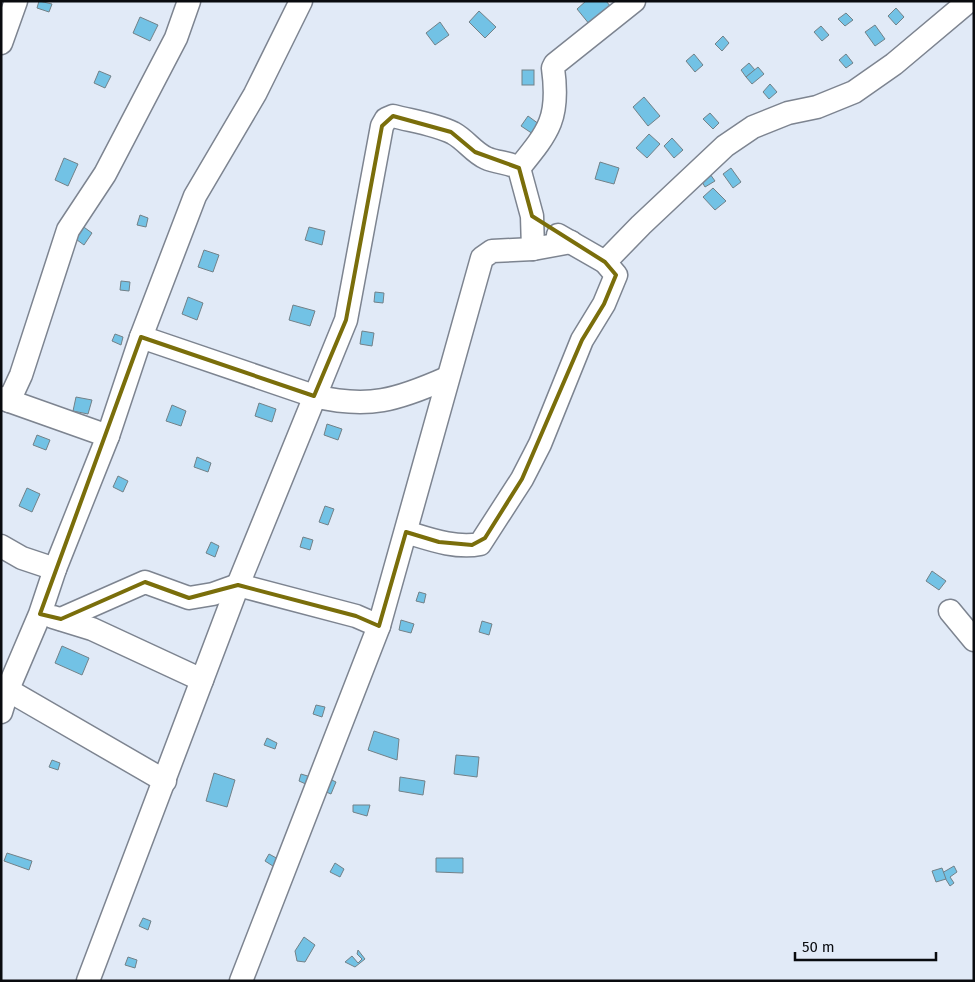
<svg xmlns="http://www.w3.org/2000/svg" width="975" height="982" viewBox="0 0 975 982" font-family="'Fira Sans',sans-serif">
<rect width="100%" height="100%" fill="#e1eaf7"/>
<g fill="#72c2e5" stroke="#728188">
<polygon points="39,1 52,4 49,12 37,8"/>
<polygon points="586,1 606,1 611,7 590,25 577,9"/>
<polygon points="896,8 904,17 896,25 888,16"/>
<polygon points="479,11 496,27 485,38 469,22"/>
<polygon points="846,13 853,20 845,26 838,19"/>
<polygon points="140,17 158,25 150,41 133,33"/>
<polygon points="440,22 449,35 435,45 426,33"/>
<polygon points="875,25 885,39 875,46 865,32"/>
<polygon points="821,26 829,35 822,41 814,32"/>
<polygon points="723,36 729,43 722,51 715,44"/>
<polygon points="694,54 703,65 695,72 686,61"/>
<polygon points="846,54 853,63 846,68 839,60"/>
<polygon points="749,63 755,70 746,77 741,70"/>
<polygon points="758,67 764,74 752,84 746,77"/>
<rect x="522" y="70" width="12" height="15"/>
<polygon points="99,71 111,76 105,88 94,83"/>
<polygon points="770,84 777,92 769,99 763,92"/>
<polygon points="644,97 660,116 648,126 633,107"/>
<polygon points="710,113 719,123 713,129 703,119"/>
<polygon points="528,116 543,127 536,136 521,126"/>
<polygon points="649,134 660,144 647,158 636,148"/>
<polygon points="672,138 683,150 674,158 664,146"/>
<polygon points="64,158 78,164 68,186 55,180"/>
<polygon points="600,162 619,168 614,184 595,179"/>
<polygon points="731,168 741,182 733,188 723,174"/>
<polygon points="710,174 715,181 705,187 701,180"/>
<polygon points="713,188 726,201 715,210 703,197"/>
<polygon points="140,215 148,218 146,227 137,225"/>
<polygon points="81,225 92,233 84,245 73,237"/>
<polygon points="309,227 325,231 322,245 305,240"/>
<polygon points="204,250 219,255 213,272 198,267"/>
<polygon points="121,281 130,282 129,291 120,290"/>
<polygon points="375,292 384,293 383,303 374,302"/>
<polygon points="188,297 203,303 197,320 182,314"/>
<polygon points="293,305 315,311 310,326 289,320"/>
<polygon points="362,331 374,333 372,346 360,344"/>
<polygon points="115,334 123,337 121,345 112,341"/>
<polygon points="76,397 92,400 88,414 73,411"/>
<polygon points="259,403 276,409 272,422 255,416"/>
<polygon points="172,405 186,411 181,426 166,421"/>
<polygon points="327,424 342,429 338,440 324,435"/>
<polygon points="37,435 50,440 46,450 33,445"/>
<polygon points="197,457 211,463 208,472 194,467"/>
<polygon points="118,476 128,481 123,492 113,487"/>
<polygon points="27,488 40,494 32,512 19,506"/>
<polygon points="325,506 334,509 328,525 319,522"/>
<polygon points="303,537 313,540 310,550 300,547"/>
<polygon points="211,542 219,546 215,557 206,553"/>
<polygon points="932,571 946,581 939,590 926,581"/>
<polygon points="419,592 426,594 424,603 416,601"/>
<polygon points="401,620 414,624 411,633 399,630"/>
<polygon points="482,621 492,624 489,635 479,632"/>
<polygon points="62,646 89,658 82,675 55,663"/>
<polygon points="316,705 325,707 322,717 313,714"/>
<polygon points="374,731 399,739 397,760 368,750"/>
<polygon points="267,738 277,743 275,749 264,745"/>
<polygon points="456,755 479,757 477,777 454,774"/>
<polygon points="52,760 60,763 58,770 49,767"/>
<polygon points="214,773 235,780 227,807 206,801"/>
<polygon points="301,774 311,777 308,785 299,781"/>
<polygon points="321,775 336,782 331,794 319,789"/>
<polygon points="400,777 425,781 423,795 399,791"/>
<polygon points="353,805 370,805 367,816 353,812"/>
<polygon points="7,853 32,861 29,870 4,861"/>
<polygon points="269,854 280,860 276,868 265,861"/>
<polygon points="436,858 463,858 463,873 436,872"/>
<polygon points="335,863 344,869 340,877 330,872"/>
<polygon points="954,866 957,872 950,877 954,883 950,886 942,873"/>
<polygon points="942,868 946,879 936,882 932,871"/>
<polygon points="143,918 151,921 148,930 139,926"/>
<polygon points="304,937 315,945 305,962 297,961 295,951"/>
<polygon points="358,950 365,959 355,967 345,962 352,956 358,963 362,959 357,954"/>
<polygon points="128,957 137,960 135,968 125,965"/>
</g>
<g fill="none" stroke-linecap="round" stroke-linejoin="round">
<g stroke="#7d8490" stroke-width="25">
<g id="minor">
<polyline points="1,43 16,1"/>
<path d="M 519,168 C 549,131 560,118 553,68 L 555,64 L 634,1"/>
<polyline points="605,262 641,225 725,146 753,127 788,113 817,107 854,92 894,64 969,1"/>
<path d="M 141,337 L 314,396 C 369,409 397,400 447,378"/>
<polyline points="1,398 108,436"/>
<polyline points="9,401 21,375 68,230 105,174 176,38 189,1"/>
<path d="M 406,532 C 429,539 456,549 480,544 L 522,479 L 540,444 L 582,340 L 604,304 L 616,275 L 605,262 L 558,235"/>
<polyline points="1,546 22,558 55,569"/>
<polyline points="950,611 974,640"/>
<polyline points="53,617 92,629 202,680"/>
<polyline points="61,619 145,582 189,598 213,594 238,585 356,616 379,626"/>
<polyline points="1,686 165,781"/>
<polyline points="1,712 8,689 40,614 55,569 108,436 141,337 195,196 255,94 301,1"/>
<path d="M 88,981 L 238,585 L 346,320 L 382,126 L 386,119 L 393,116 C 412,121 435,124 453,133 C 466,140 473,152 486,158 C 497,163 508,162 519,168 L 532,216 L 533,249"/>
<polyline points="241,981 379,626 482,258 492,251 533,249 571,242"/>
</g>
</g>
<use href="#minor" stroke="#fff" stroke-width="22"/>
</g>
<path fill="none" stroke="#7a6e0b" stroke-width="4" stroke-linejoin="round" d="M 393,116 L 451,132 L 475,152 L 519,168 L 532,216 L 605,262 L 616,275 L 604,304 L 582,340 L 522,479 L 485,538 L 472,545 L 439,542 L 406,532 L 379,626 L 356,616 L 238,585 L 189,598 L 145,582 L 61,619 L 40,614 L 141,337 L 314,396 L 346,320 L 382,126 Z"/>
<rect width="975" height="982" fill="none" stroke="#090b0f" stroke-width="5"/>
<path d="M795 952v8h141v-8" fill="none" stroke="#090b0f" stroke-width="2.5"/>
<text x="802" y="952" font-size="15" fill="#090b0f" stroke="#e1eaf7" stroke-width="4" paint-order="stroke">50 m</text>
</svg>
